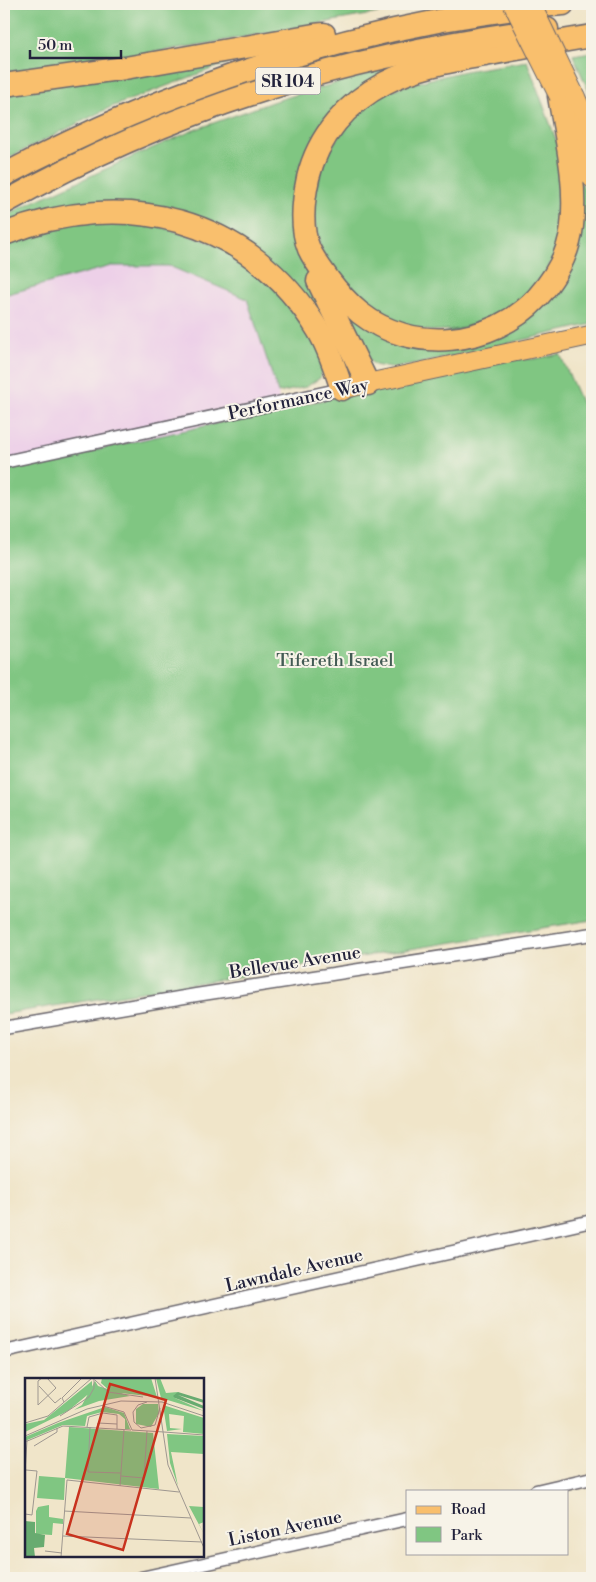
<svg xmlns="http://www.w3.org/2000/svg" width="596" height="1582" viewBox="0 0 596 1582" font-family="'Libre Bodoni',serif">
<rect width="100%" height="100%" fill="#f7f3e8"/>
<filter id="ink" filterUnits="userSpaceOnUse"><feTurbulence type="fractalNoise" baseFrequency=".02" numOctaves="2"/><feDisplacementMap in="SourceGraphic" scale="10" xChannelSelector="R" yChannelSelector="G"/><feConvolveMatrix kernelMatrix="1 2 1 2 8 2 1 2 1" color-interpolation-filters="sRGB"/></filter>
<filter id="wash" filterUnits="userSpaceOnUse"><feTurbulence type="fractalNoise" baseFrequency=".0096" numOctaves="4" result="noise"/><feDisplacementMap in="SourceGraphic" scale="20" xChannelSelector="R" yChannelSelector="G"/><feGaussianBlur stdDeviation="1.12" result="paint"/><feColorMatrix in="noise" values="0 0 0 0 0 0 0 0 0 0 0 0 0 0 0 0 0 1.4 0 .05"/><feComposite in="paint" operator="in"/></filter>
<g filter="url(#wash)">
<rect width="100%" height="100%" fill="#f0e5c9"/>
<polygon fill="#edd0e8" points="111,266 169,266 247,299 278,393 280,409 4,470 4,295"/>
<g fill="#80c682" stroke="#51745e">
<polygon points="4,4 428,4 211,43 29,72 4,72"/>
<polygon points="592,52 592,99 573,55"/>
<polygon points="229,56 230,62 111,107 4,160 4,90"/>
<polygon points="527,61 558,145 566,179 559,241 548,269 519,303 498,317 466,329 431,331 402,326 371,313 332,273 320,246 314,218 313,190 320,166 349,119 379,95 410,84 465,71"/>
<polygon points="392,69 340,106 299,245 306,270 348,357 305,301 175,213 4,226 4,218 22,207 141,153 194,130 275,101 374,72"/>
<polygon points="581,182 592,208 592,324 418,364 390,368 375,365 366,358 342,305 412,343 539,305"/>
<polygon points="139,220 222,246 277,290 321,350 325,364 320,378 306,387 278,393 247,299 169,266 111,266 4,295 4,243 58,223"/>
<polygon points="560,354 592,427 592,920 4,1014 4,470 510,359 534,359"/>
</g>
</g>
<g filter="url(#ink)">
<g fill="none" stroke-linecap="round" stroke-linejoin="round">
<g stroke="#6a666d" stroke-width="15">
<g id="minor">
<polyline points="4,462 342,389"/>
<polyline points="4,1028 196,995 592,934"/>
<polyline points="4,1352 592,1221"/>
<polyline points="536,1491 592,1478"/>
<polyline points="141,1578 407,1519"/>
</g>
</g>
<g stroke="#6a666d" stroke-width="21">
<g id="primary">
<polyline points="575,96 592,135"/>
<polyline points="570,122 592,178"/>
<polyline points="342,389 592,335"/>
</g>
</g>
<g stroke="#6a666d" stroke-width="25">
<g id="motorway">
<polyline points="4,85 125,68 314,35 324,34"/>
<path d="M 559,96 C 566,138 577,182 572,226 C 569,253 555,278 537,298 C 492,346 412,354 360,313 C 348,303 338,292 329,280 C 322,270 314,260 309,249 C 300,227 303,201 308,178 C 318,136 347,103 385,83 C 416,67 451,61 485,55 C 521,48 556,42 592,36"/>
<path d="M 4,175 C 143,101 288,49 443,20 C 483,13 523,7 563,4"/>
<path d="M 4,203 C 177,106 351,54 547,29"/>
<path d="M 4,234 C 124,187 249,216 318,330 C 329,348 335,369 342,389"/>
<polyline points="318,281 368,384"/>
</g>
</g>
<use href="#minor" stroke="#fff" stroke-width="12"/>
<use href="#primary" stroke="#f9bf6d" stroke-width="19"/>
<use href="#motorway" stroke="#f9bf6d" stroke-width="22"/>
<g stroke="#6a666d" stroke-width="21" stroke-linecap="butt">
<g id="primary-bridge">
<polyline points="513,4 559,96"/>
<polyline points="531,4 575,96"/>
</g>
</g>
<use href="#primary-bridge" stroke="#f9bf6d" stroke-width="19"/>
</g>
</g>
<g text-anchor="middle" stroke-width="4" stroke-linejoin="round" paint-order="stroke">
<rect fill="#f7f3e8" stroke="#62616f" stroke-width="1" x="255.5" y="67.5" width="65" height="27" rx="4"/>
<g font-size="16" font-weight="bold" fill="#22223b">
<text x="288" y="87">SR 104</text>
</g>
<g font-size="18" fill="#22223b" stroke="#f7f3e8">
<text transform="translate(298 399) rotate(-12)" y="6">Performance Way</text>
<text transform="translate(295 962) rotate(-9)" y="6">Bellevue Avenue</text>
<text transform="translate(294 1270) rotate(-13)" y="6">Lawndale Avenue</text>
<text transform="translate(285 1528) rotate(-12)" y="6">Liston Avenue</text>
</g>
<g font-size="18" fill="#435b54" stroke="#f7f3e8">
<text x="335" y="666">Tifereth Israel</text>
</g>
</g>
<g transform="translate(25 1378)">
<rect width="179" height="179" fill="#f0e5c9"/>
<path d="M 77,0 L 126,0 L 132,19 L 86,14 L 76,5 ZM 131,0 L 135,0 L 141,15 L 153,14 L 150,20 L 179,33 L 136,20 ZM 67,3 L 67,13 L 43,33 L 0,54 L 0,46 L 19,42 ZM 70,3 L 73,8 L 105,18 L 74,23 L 49,32 L 57,27 ZM 118,26 L 133,26 L 134,35 L 126,49 L 111,46 L 111,31 ZM 138,27 L 179,40 L 179,56 L 158,54 L 159,38 L 144,36 L 145,50 L 157,51 L 142,53 ZM 80,29 L 99,35 L 105,51 L 100,51 L 100,41 L 94,36 L 77,34 L 62,38 L 60,48 L 38,47 L 0,63 L 0,59 L 33,45 ZM 44,49 L 128,55 L 134,111 L 40,100 L 39,122 L 12,120 L 14,98 L 40,100 ZM 142,56 L 179,58 L 179,76 L 146,74 L 153,108 L 145,85 ZM 24,127 L 24,139 L 38,141 L 38,146 L 28,145 L 27,157 L 11,156 L 11,133 L 13,129 ZM 164,128 L 179,129 L 179,144 L 174,146 L 179,156 Z" fill="#80c682"/>
<path d="M 153,14 L 179,22 L 179,25 L 153,17 L 179,28 L 179,31 L 150,20 L 148,18 ZM 0,143 L 10,144 L 10,155 L 20,157 L 19,169 L 9,170 L 10,179 L 0,179 Z" fill="#68ab70"/>
<path fill="none" stroke="#9e9790" stroke-width="1" d="M 17,0 L 13,3 L 13,27 L 31,10 L 22,0M 130,0 L 143,87 L 179,170M 70,2 L 83,14 L 118,19M 14,8 L 30,25 L 36,20M 39,24 L 37,20 L 57,0M 122,24 L 113,27 L 108,34 L 109,44 L 116,50 L 130,47 L 135,30M 78,28 L 99,34 L 107,52M 35,38 L 64,19 L 69,10 L 69,0M 0,45 L 23,38 L 67,0M 62,49 L 64,39 L 78,35 L 92,37 L 92,51M 65,49 L 63,94 L 96,95M 72,50 L 73,45 L 92,46M 107,52 L 139,54M 139,54 L 179,57M 0,58 L 62,31 L 96,23 L 137,24 L 179,38M 0,64 L 38,48 L 106,52M 9,68 L 32,54 L 32,50M 0,95 L 2,62M 96,98 L 119,100 L 122,53M 95,108 L 99,52M 39,133 L 166,140M 0,136 L 7,137 L 12,93 L 1,92M 38,158 L 177,164M 20,173 L 37,175M 36,179 L 42,102 L 154,114"/>
<path fill="#c8321e" fill-opacity="0.15" stroke="#c8321e" stroke-width="2.5" d="M 85,6 L 141,22 L 98,172 L 42,156 Z"/>
<rect width="179" height="179" fill="none" stroke="#22223b" stroke-width="2.5"/>
</g>
<rect width="596" height="1582" fill="none" stroke="#f7f3e8" stroke-width="20"/>
<rect x="406" y="1490" width="162" height="65" fill="#f7f3e8" stroke="#a29fa3"/>
<rect x="416" y="1506" width="25" height="8" fill="#f9bf6d" stroke="#a29fa3"/>
<text x="451" y="1514" font-size="15" fill="#22223b">Road</text>
<rect x="416" y="1527" width="25" height="15" fill="#80c682" stroke="#a29fa3"/>
<text x="451" y="1540" font-size="15" fill="#22223b">Park</text>
<path d="M30 50v8h91v-8" fill="none" stroke="#22223b" stroke-width="2.5"/>
<text x="38" y="50" font-size="15" fill="#22223b" stroke="#f7f3e8" stroke-width="4" paint-order="stroke">50 m</text>
</svg>
